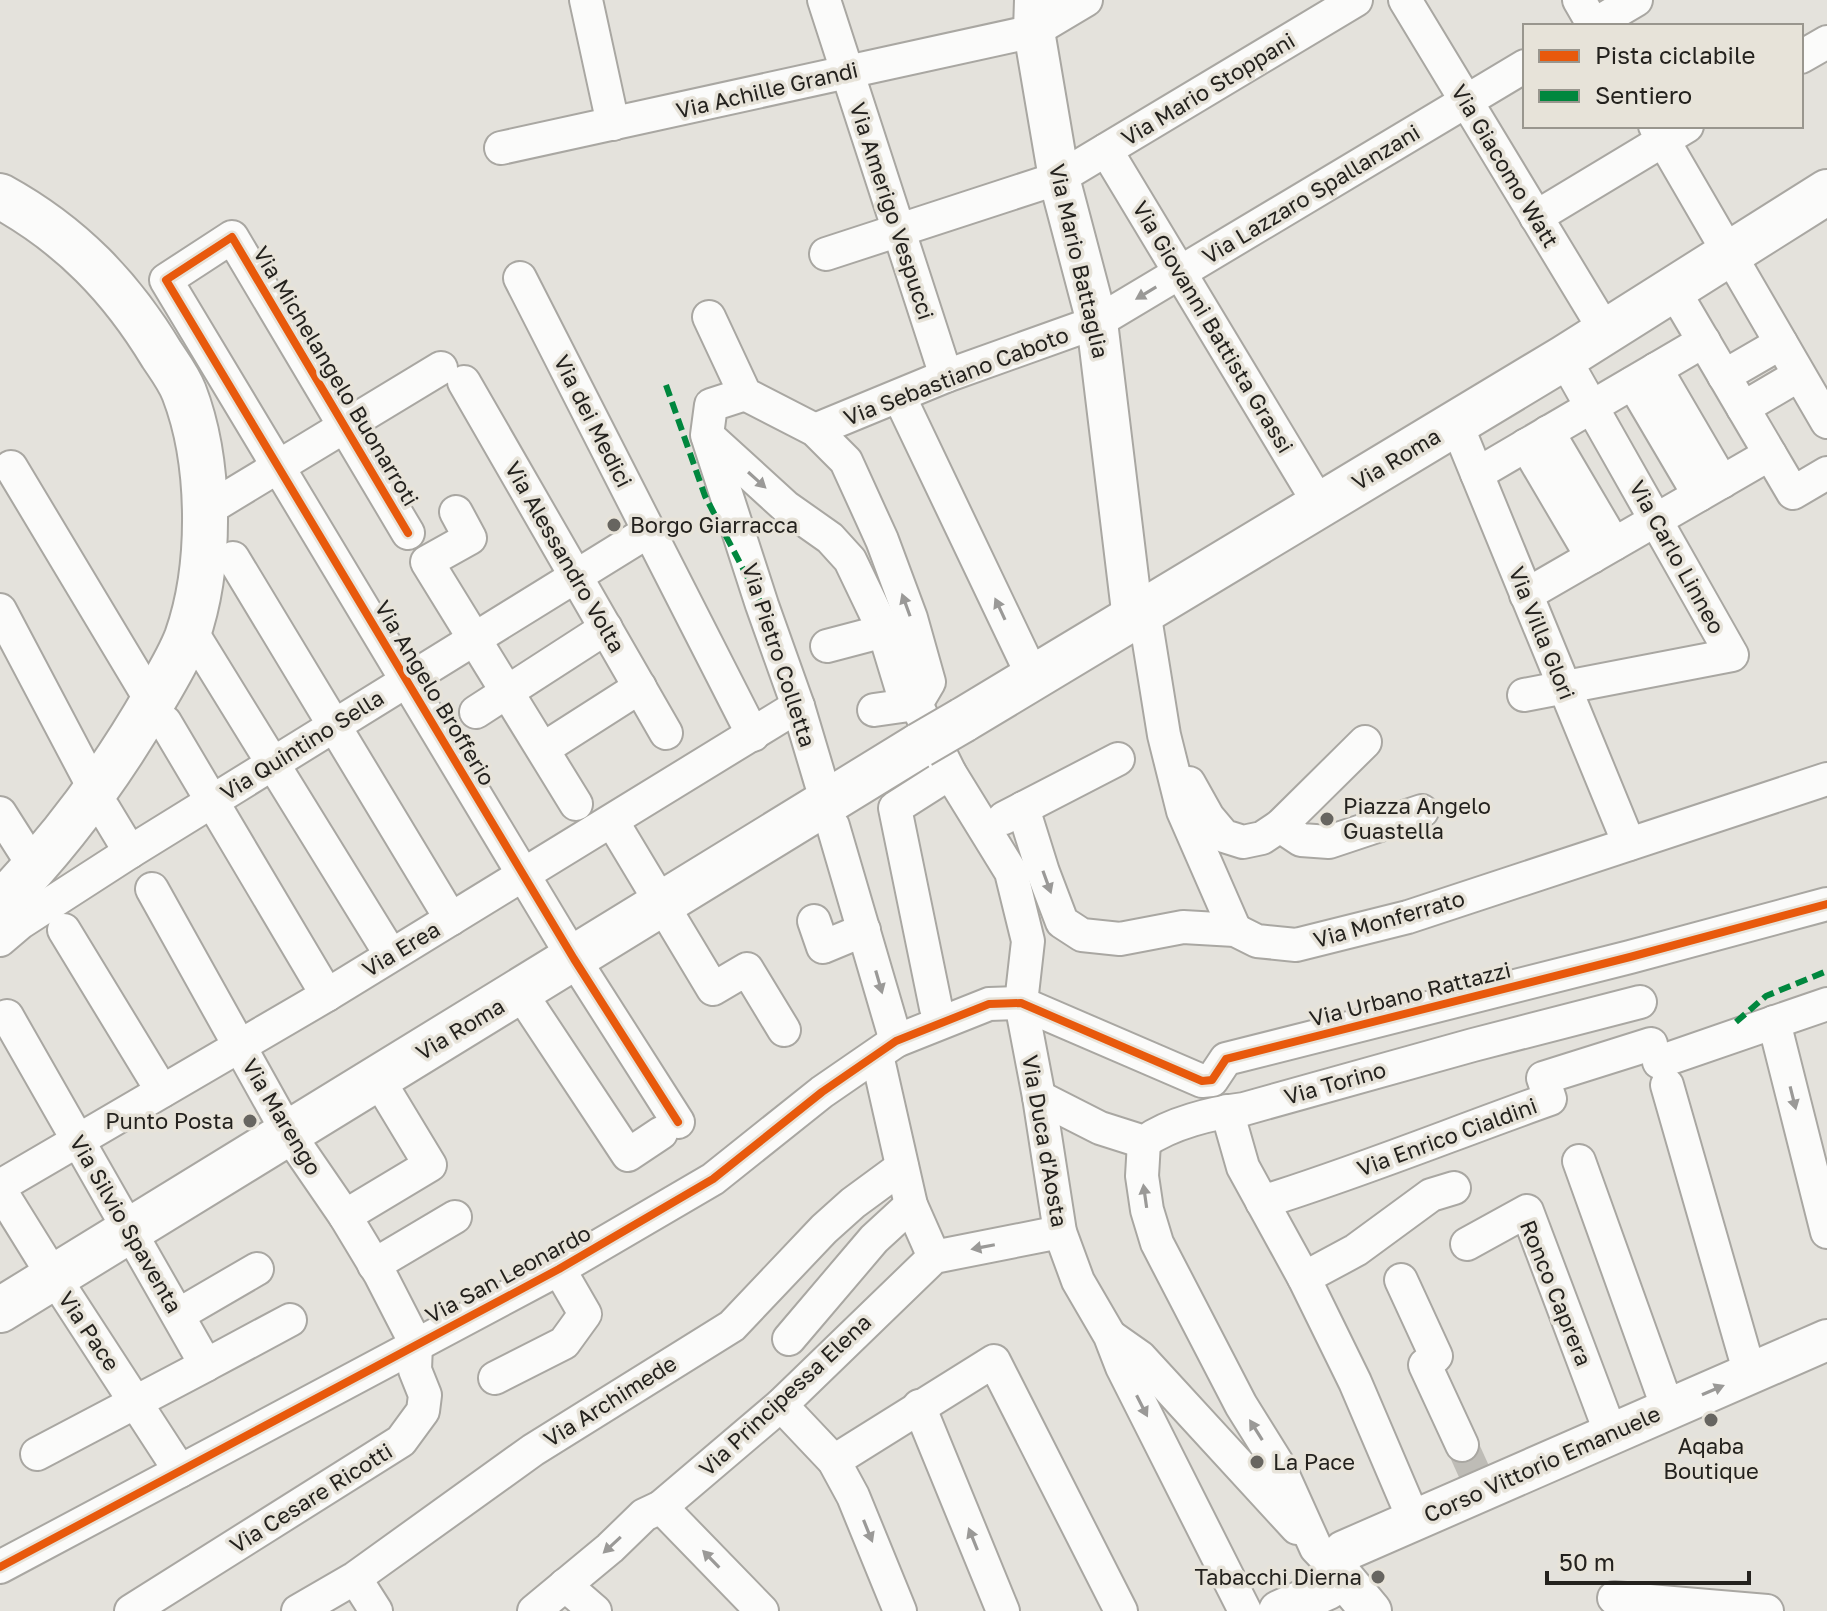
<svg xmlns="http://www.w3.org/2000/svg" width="1827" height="1611" viewBox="0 0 1827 1611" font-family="'Golos Text',sans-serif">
<rect width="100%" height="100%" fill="#e4e2dc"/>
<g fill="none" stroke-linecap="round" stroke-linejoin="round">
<polyline stroke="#bebcb6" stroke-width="32" stroke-dasharray="32 16" stroke-linecap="butt" points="1462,1445 1476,1476"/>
<g stroke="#a9a7a2" stroke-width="36">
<g id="minor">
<polyline points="586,0 613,124"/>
<polyline points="824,0 946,376"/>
<polyline points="1405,0 1606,332"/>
<polyline points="1579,0 1594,26"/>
<polyline points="1592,26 1636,0"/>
<polyline points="1801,57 1827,42"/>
<polyline points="1655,126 1827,422"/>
<polyline points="501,148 1034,31 1086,0"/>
<polyline points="1106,150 1320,505"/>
<polyline points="1536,217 1687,126"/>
<polyline points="826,254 1059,178 1356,0"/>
<polyline points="520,278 753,735"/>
<polyline points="1673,289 1793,493 1827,473"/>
<polyline points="709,317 745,394 815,430 846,461 882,540 911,618 929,682 916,704"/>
<polyline points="1656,369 1722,482"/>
<polyline points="1724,376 1781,343"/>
<polyline points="464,382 666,733"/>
<polyline points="1633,383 1699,495"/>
<polyline points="745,394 711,405 707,435 786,507 830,538 850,560 884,631 902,690 916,704 950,773 1011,872 1028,941 1021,1003 1039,1097 1060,1232 1078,1281 1110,1336 1122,1367 1245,1611"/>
<polyline points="899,396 1034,679"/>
<polyline points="1743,408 1799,375"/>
<polyline points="1456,423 1629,844"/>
<polyline points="815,430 946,376 1097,322 1525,66"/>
<polyline points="1548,432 1614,544"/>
<polyline points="708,438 762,605 798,706 821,783"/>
<polyline points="1526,445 1592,557"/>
<polyline points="11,467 152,702"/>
<polyline points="1477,474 1704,341"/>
<polyline points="205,511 441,368"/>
<polyline points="456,512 470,538 427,562 576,804"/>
<polyline points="408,533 232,237 166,280 574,959 678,1122"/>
<polyline points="233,558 451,919"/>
<polyline points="1526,595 1770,454"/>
<polyline points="0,610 95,790"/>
<polyline points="1144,611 1164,735 1183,811 1235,930"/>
<polyline points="196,639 391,955"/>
<polyline points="827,646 884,631"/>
<polyline points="1524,695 1732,655 1564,358"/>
<polyline points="874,710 916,704"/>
<polyline points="476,712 606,628"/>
<polyline points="165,722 327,995"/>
<polyline points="543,749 640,687"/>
<polyline points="1189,783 1208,817 1224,836 1243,842 1262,838 1280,826 1365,742"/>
<polyline points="1023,808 1043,872 1062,922 1082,935 1120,939 1183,927 1235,930 1257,941 1296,945 1408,917 1827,779"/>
<polyline points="104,809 130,852"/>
<polyline points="0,813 35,868"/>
<polyline points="1004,818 1118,759"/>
<polyline points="612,821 713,989 747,969 784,1030"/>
<polyline points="833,826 896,1041"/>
<polyline points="1280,826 1301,840 1329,842 1422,811"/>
<polyline points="814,921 823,947 864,930"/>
<polyline points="64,930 162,1091"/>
<polyline points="0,940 20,923 130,852 649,531"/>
<polyline points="520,992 628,1155 661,1133"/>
<polyline points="936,1008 895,808 950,773"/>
<polyline points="7,1016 206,1365 37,1454"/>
<polyline points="1774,1022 1827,1232"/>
<polyline points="877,1055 911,1205 934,1257"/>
<polyline points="1659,1062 1827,1004"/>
<polyline points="1667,1085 1750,1374"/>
<path d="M 1039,1097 L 1100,1128 L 1144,1142 C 1171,1123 1212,1113 1244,1109 L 1473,1045 L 1640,1002"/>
<polyline points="1227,1111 1243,1167 1304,1278 1355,1382 1414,1520"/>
<polyline points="1144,1142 1142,1176 1147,1210 1157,1243 1241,1405 1279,1466 1316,1548 1336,1569"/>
<polyline points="1579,1161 1668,1409"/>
<polyline points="0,1186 327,995 798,706"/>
<polyline points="0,1190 54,1277 180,1471"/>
<path d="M 1262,1202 C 1359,1172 1454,1133 1550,1099 L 1543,1078 L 1651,1044"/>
<polyline points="345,1216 430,1165 378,1079"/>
<polyline points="1467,1244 1527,1211 1611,1434"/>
<polyline points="374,1265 455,1217"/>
<polyline points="1304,1278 1356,1250 1431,1195 1454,1188"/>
<polyline points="1401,1280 1436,1356 1425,1365 1462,1445"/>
<polyline points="178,1315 257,1269"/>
<polyline points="1113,1338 1140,1357 1297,1528"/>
<polyline points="789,1339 874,1239 911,1205"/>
<polyline points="206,1365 290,1320"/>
<polyline points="495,1378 564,1343 585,1314 559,1269"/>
<polyline points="781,1405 834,1461 853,1496 900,1611"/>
<polyline points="919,1406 1003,1611"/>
<polyline points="834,1461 994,1361 1121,1611"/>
<polyline points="661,1507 762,1611"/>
<polyline points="0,1567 559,1269 713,1179 822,1092 896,1041 989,1004 1021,1003 1202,1081 1212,1080 1226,1059 1630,957 1827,904"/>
<polyline points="565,1585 595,1611"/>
<polyline points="362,1589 376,1611"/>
<polyline points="1614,1598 1767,1611"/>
<polyline points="131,1611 401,1441 423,1411 425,1395 415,1370 416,1344 380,1274 345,1216 288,1133 152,889"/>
<polyline points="298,1611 355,1578 533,1450 732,1326 824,1229 853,1203 902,1167"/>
<polyline points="534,1611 610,1548 644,1515 661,1507 781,1405 934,1257 1060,1232"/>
</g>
</g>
<g stroke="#a9a7a2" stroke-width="44">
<g id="tertiary">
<polyline points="1035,0 1034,31 1059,178 1097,322 1133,619"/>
<polyline points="1336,1569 1371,1611"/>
<polyline points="1279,1611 1328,1589 1344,1551 1827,1340"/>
</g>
</g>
<g stroke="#a9a7a2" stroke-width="48">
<g id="secondary">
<path d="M 0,196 C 71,235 121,287 162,355 C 170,367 179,379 184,392 C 211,462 212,566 187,637 C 179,658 167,677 156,696 C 113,771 61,842 0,904"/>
<polyline points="963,720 1564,358 1827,192"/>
<polyline points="0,1310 920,745"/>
</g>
</g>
<use href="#minor" stroke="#fbfbfa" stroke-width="32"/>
<use href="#tertiary" stroke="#fbfbfa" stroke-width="40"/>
<use href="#secondary" stroke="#fbfbfa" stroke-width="44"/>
<g stroke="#a9a7a2" stroke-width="48" stroke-linecap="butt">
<polyline id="secondary-bridge" points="920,745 963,720"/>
</g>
<use href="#secondary-bridge" stroke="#fbfbfa" stroke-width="44"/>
<g stroke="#00873e" stroke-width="6" stroke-dasharray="12 6" stroke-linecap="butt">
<polyline points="666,385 705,496 762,605"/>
<polyline points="1736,1022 1766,996 1827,971"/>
</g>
<g stroke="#e7e3d9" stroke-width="13">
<g id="cycleway">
<polyline points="408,533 232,237 166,280 574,959 678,1122"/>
<polyline points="0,1567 559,1269 713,1179 822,1092 896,1041 989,1004 1021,1003 1202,1081 1212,1080 1226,1059 1630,957 1827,904"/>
</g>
</g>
<use href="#cycleway" stroke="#e8590c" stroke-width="8"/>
</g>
<defs><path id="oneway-solid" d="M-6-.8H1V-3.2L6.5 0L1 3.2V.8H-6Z" transform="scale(2)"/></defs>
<g fill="#9a9997">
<use href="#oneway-solid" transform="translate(1146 293) rotate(149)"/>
<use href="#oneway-solid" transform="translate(757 480) rotate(42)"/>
<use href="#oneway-solid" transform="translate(906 605) rotate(-110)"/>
<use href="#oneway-solid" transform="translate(1000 609) rotate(-115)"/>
<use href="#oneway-solid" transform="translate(1047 882) rotate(70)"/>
<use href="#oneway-solid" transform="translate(879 982) rotate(74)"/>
<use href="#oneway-solid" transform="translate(1793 1098) rotate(76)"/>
<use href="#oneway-solid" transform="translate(1145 1196) rotate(-98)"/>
<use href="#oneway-solid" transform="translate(983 1247) rotate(169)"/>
<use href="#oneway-solid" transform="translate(1713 1390) rotate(-23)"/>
<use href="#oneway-solid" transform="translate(1142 1406) rotate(63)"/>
<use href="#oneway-solid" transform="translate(1256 1430) rotate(-122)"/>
<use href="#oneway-solid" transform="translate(868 1531) rotate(68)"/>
<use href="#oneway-solid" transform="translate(973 1539) rotate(-112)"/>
<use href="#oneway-solid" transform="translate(612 1545) rotate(137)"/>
<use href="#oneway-solid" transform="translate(711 1559) rotate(-134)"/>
</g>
<g fill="#676560" stroke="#e7e3d9" stroke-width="3">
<circle cx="614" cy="525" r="8"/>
<circle cx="1327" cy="819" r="8"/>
<circle cx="250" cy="1121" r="8"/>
<circle cx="1711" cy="1420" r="8"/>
<circle cx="1257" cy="1462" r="8"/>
<circle cx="1378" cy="1577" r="8"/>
</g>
<g text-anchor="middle" stroke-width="7" stroke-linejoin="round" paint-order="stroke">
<g font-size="22" fill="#24221e" stroke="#e7e3d9">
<text transform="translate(1208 89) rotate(-31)" y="8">Via Mario Stoppani</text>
<text transform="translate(767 90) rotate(-13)" y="8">Via Achille Grandi</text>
<text transform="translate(1505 166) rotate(59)" y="8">Via Giacomo Watt</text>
<text transform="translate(1311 194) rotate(-31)" y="8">Via Lazzaro Spallanzani</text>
<text transform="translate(892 211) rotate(72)" y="8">Via Amerigo Vespucci</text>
<text transform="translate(1079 261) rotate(77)" y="8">Via Mario Battaglia</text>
<text transform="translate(1213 327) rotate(59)" y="8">Via Giovanni Battista Grassi</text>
<text transform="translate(336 376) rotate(59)" y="8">Via Michelangelo Buonarroti</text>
<text transform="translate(956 376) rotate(-21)" y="8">Via Sebastiano Caboto</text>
<text transform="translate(593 421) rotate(63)" y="8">Via dei Medici</text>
<text transform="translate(1396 459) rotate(-31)" y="8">Via Roma</text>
<text transform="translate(565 557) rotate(60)" y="8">Via Alessandro Volta</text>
<text transform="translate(1677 557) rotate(61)" y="8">Via Carlo Linneo</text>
<text transform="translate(1542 633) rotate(68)" y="8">Via Villa Glori</text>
<text transform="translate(779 655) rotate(72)" y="8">Via Pietro Colletta</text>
<text transform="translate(435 693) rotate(59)" y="8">Via Angelo Brofferio</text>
<text transform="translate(302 745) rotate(-32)" y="8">Via Quintino Sella</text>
<text transform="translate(1389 919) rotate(-16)" y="8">Via Monferrato</text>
<text transform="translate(401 949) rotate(-31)" y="8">Via Erea</text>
<text transform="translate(1410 994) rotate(-14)" y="8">Via Urbano Rattazzi</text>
<text transform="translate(460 1029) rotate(-31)" y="8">Via Roma</text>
<text transform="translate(1335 1083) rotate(-16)" y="8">Via Torino</text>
<text transform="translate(282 1117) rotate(59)" y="8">Via Marengo</text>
<text transform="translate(1447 1137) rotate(-20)" y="8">Via Enrico Cialdini</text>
<text transform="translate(1045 1141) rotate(80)" y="8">Via Duca d'Aosta</text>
<text transform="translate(126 1224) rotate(60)" y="8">Via Silvio Spaventa</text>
<text transform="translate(508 1274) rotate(-28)" y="8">Via San Leonardo</text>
<text transform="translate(1556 1293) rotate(68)" y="8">Ronco Caprera</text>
<text transform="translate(89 1331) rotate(56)" y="8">Via Pace</text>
<text transform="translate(785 1395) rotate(-43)" y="8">Via Principessa Elena</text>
<text transform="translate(610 1401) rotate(-32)" y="8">Via Archimede</text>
<text transform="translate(1542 1464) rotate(-24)" y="8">Corso Vittorio Emanuele</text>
<text transform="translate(311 1498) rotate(-32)" y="8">Via Cesare Ricotti</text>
</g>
<g font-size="22" fill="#24221e" stroke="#e7e3d9" text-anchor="start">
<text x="630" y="533">Borgo Giarracca</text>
<text x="1343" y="814">Piazza Angelo<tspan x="1343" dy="25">Guastella</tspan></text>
<text x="234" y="1129" text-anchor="end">Punto Posta</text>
<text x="1711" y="1454" text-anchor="middle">Aqaba<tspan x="1711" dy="25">Boutique</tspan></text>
<text x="1273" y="1470">La Pace</text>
<text x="1362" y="1585" text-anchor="end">Tabacchi Dierna</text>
</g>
</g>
<rect x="1523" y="24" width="280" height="104" fill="#e7e3d9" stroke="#99968e" stroke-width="2"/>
<rect x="1539" y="50" width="40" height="12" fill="#e8590c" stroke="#99968e" stroke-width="2"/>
<text x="1595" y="64" font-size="24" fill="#24221e">Pista ciclabile</text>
<rect x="1539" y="90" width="40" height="12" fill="#00873e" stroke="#99968e" stroke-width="2"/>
<text x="1595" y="104" font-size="24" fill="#24221e">Sentiero</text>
<path d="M1547 1571v12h202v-12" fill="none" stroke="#24221e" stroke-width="4"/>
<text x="1559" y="1571" font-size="24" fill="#24221e" stroke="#e7e3d9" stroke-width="6" paint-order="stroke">50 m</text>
</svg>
